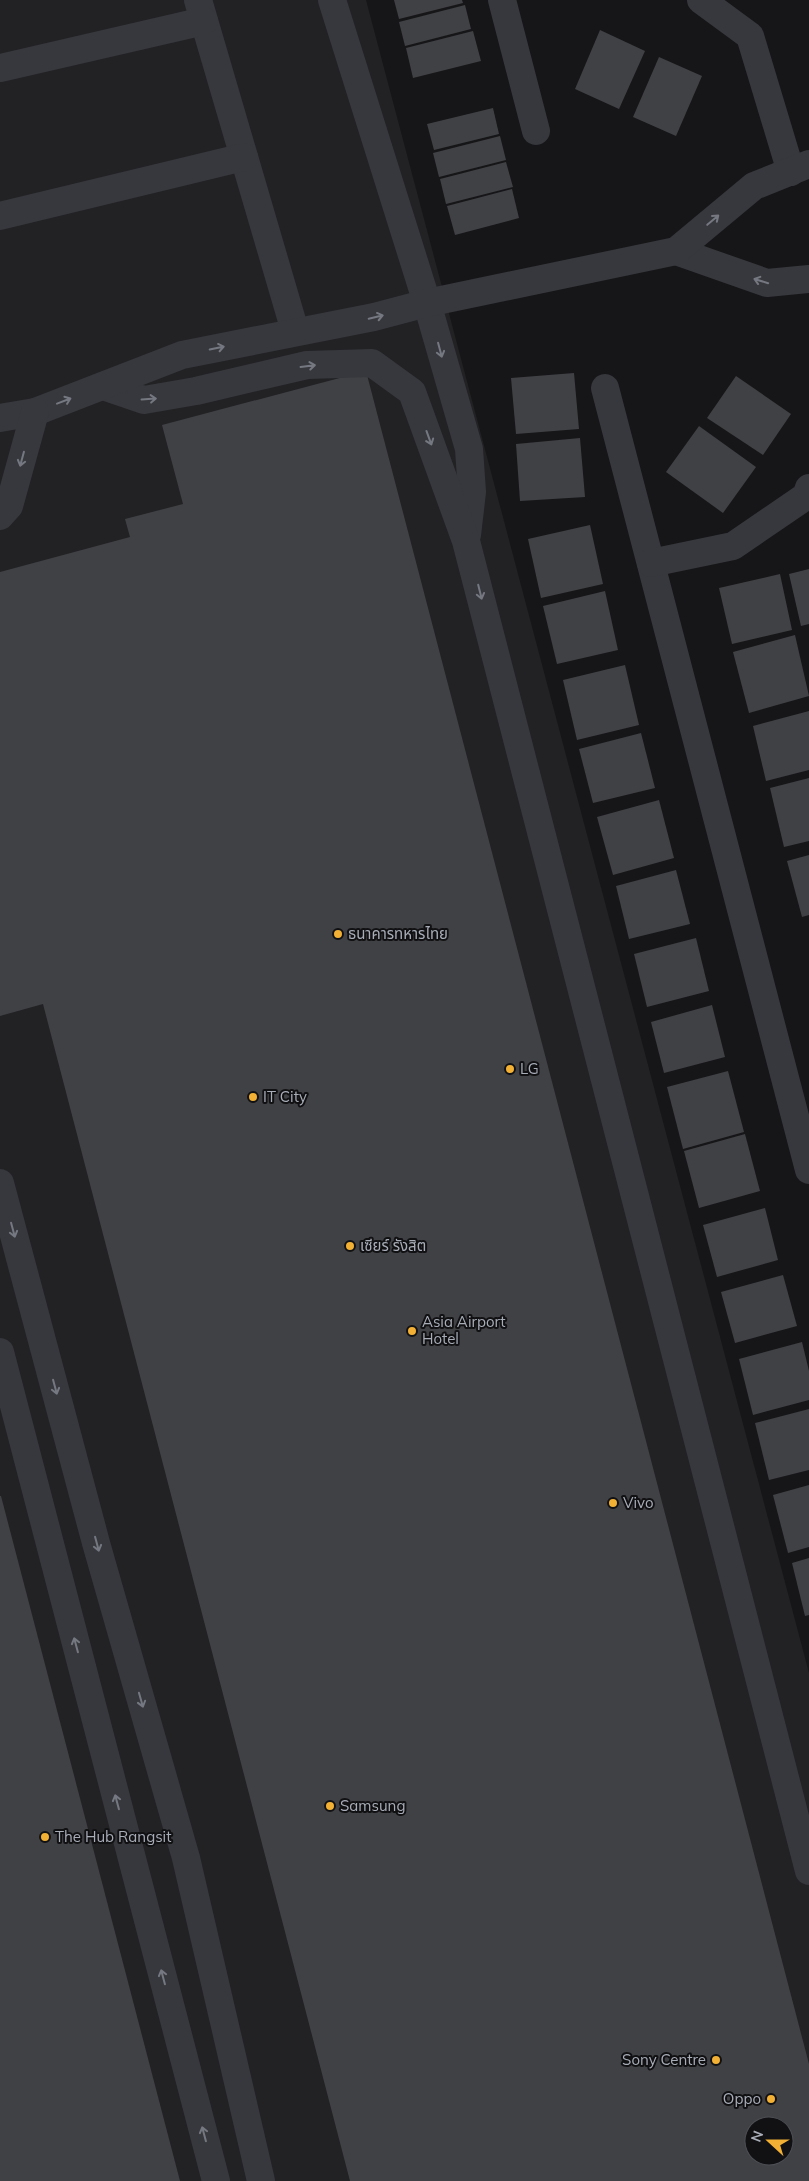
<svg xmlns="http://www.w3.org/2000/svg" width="809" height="2181" viewBox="0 0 809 2181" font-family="Mulish,'Noto Sans Thai',sans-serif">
<rect width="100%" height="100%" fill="#161618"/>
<path fill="#222225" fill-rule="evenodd" d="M 0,0 L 366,0 L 809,1673 L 809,2181 L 0,2181 ZM 754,2126 L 784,2126 L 784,2156 L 754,2156 Z"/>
<g fill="#404145" fill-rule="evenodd">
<polygon points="394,0 462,0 463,3 399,19"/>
<polygon points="465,5 471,29 405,46 399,22"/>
<polygon points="600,30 645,51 619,109 575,89"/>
<polygon points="473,31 481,61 413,78 406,48"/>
<polygon points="659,57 702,76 676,136 633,117"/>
<polygon points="493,108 499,134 434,150 427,124"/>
<polygon points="500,136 506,160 439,177 433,153"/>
<polygon points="506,162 513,187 446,204 440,179"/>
<polygon points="512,189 519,218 455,235 447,206"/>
<path d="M 366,371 L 809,2064 L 809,2181 L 350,2181 L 43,1004 L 0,1016 L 0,572 L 130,537 L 125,519 L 183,504 L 162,425 ZM 754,2126 L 784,2126 L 784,2156 L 754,2156 Z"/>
<polygon points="574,373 579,429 516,434 511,378"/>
<polygon points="736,376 791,414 763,455 707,418"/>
<polygon points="699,426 756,467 723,513 666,472"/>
<polygon points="580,438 585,497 520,501 516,444"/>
<polygon points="590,525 603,584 541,598 528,539"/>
<polygon points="809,569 809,624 801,626 789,574"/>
<polygon points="780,574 792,630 732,644 719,588"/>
<polygon points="605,591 618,650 557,664 543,606"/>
<polygon points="795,635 809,696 749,713 733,652"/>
<polygon points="625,665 639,725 577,740 563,680"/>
<polygon points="809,711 809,770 766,781 753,726"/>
<polygon points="641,733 655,788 593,803 579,749"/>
<polygon points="809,778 809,841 784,847 770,788"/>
<polygon points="659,800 674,858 613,875 597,817"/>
<polygon points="809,855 809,915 802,917 787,861"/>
<polygon points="676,870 690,924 629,939 616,886"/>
<polygon points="696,938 709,991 647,1007 634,954"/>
<polygon points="712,1005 725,1057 664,1073 651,1022"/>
<polygon points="728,1071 744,1132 683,1149 667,1087"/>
<polygon points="745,1134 760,1191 699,1208 684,1151"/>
<polygon points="765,1208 778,1260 717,1277 703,1225"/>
<polygon points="783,1275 797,1326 735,1343 721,1292"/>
<polygon points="802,1342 809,1371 809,1400 753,1415 739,1359"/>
<polygon points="809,1409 809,1470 769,1480 755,1423"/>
<polygon points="809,1485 809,1547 788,1553 773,1495"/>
<polygon points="0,1496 1,1496 180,2181 0,2181"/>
<polygon points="809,1558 809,1615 805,1616 792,1563"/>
</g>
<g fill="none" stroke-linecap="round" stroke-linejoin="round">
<g stroke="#37383d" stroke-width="28">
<polyline points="198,0 295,331"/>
<polyline points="332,0 427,303 469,449 472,492 467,535"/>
<polyline points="502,0 536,131"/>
<polyline points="701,0 750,36 791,172"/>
<polyline points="0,68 204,21"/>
<polyline points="0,216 244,157"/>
<polyline points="676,251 767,283 809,279"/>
<polyline points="103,386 144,400 196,391 307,365 372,363 412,392 466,541 809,1871"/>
<polyline points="605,388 809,1170"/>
<polyline points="0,418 35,412 182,355 374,317 427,303 676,251 754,186 809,164"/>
<polyline points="0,516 9,506 35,412"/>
<polyline points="651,563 733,546 806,496 809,488"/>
<polyline points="0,1183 96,1543 186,1858 261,2181"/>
<polyline points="0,1352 216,2181"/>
</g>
</g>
<defs><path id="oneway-shaft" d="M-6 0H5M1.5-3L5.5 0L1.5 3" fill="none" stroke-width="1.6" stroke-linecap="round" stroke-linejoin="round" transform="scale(1.25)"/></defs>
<g stroke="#757881">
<use href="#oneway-shaft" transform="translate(713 220) rotate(-40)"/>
<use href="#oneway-shaft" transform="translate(761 281) rotate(-163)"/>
<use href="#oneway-shaft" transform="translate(376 317) rotate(-13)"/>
<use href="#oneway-shaft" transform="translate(217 348) rotate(-12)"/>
<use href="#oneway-shaft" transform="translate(440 350) rotate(75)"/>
<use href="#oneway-shaft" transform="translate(308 366) rotate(-7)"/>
<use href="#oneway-shaft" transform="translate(149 399) rotate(-4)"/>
<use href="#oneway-shaft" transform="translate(64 401) rotate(-21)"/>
<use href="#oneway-shaft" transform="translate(429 438) rotate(70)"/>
<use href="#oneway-shaft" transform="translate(22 459) rotate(105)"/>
<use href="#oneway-shaft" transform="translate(480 592) rotate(76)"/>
<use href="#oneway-shaft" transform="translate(13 1230) rotate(75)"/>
<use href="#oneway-shaft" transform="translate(55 1387) rotate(75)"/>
<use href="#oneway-shaft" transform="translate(97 1544) rotate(75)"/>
<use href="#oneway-shaft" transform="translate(76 1645) rotate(-105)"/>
<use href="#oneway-shaft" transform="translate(141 1700) rotate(74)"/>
<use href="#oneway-shaft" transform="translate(117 1802) rotate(-105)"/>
<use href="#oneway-shaft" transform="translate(163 1977) rotate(-105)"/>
<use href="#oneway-shaft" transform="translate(204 2134) rotate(-105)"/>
</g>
<g fill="#f2b134" stroke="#111113" stroke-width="2">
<circle cx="338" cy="934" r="5"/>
<circle cx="510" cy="1069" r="5"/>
<circle cx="253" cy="1097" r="5"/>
<circle cx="350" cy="1246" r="5"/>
<circle cx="412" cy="1331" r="5"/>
<circle cx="613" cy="1503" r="5"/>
<circle cx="330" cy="1806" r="5"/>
<circle cx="45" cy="1837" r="5"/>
<circle cx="716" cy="2060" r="5"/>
<circle cx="771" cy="2099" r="5"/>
</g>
<g text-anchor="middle" stroke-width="4" stroke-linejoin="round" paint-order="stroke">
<g font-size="15" fill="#a8adb8" stroke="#111113" text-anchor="start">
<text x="348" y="939">ธนาคารทหารไทย</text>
<text x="520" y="1074">LG</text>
<text x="263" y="1102">IT City</text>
<text x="360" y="1251">เซียร์ รังสิต</text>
<text x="422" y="1327">Asia Airport<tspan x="422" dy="17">Hotel</tspan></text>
<text x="623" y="1508">Vivo</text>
<text x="340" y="1811">Samsung</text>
<text x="55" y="1842">The Hub Rangsit</text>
<text x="706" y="2065" text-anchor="end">Sony Centre</text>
<text x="761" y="2104" text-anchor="end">Oppo</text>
</g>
</g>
<g transform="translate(769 2141) rotate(291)"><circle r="24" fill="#111113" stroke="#4d4f55"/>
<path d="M0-4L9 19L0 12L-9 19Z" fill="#f2b134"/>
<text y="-8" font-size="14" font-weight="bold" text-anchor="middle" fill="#a8adb8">N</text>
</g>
</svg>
